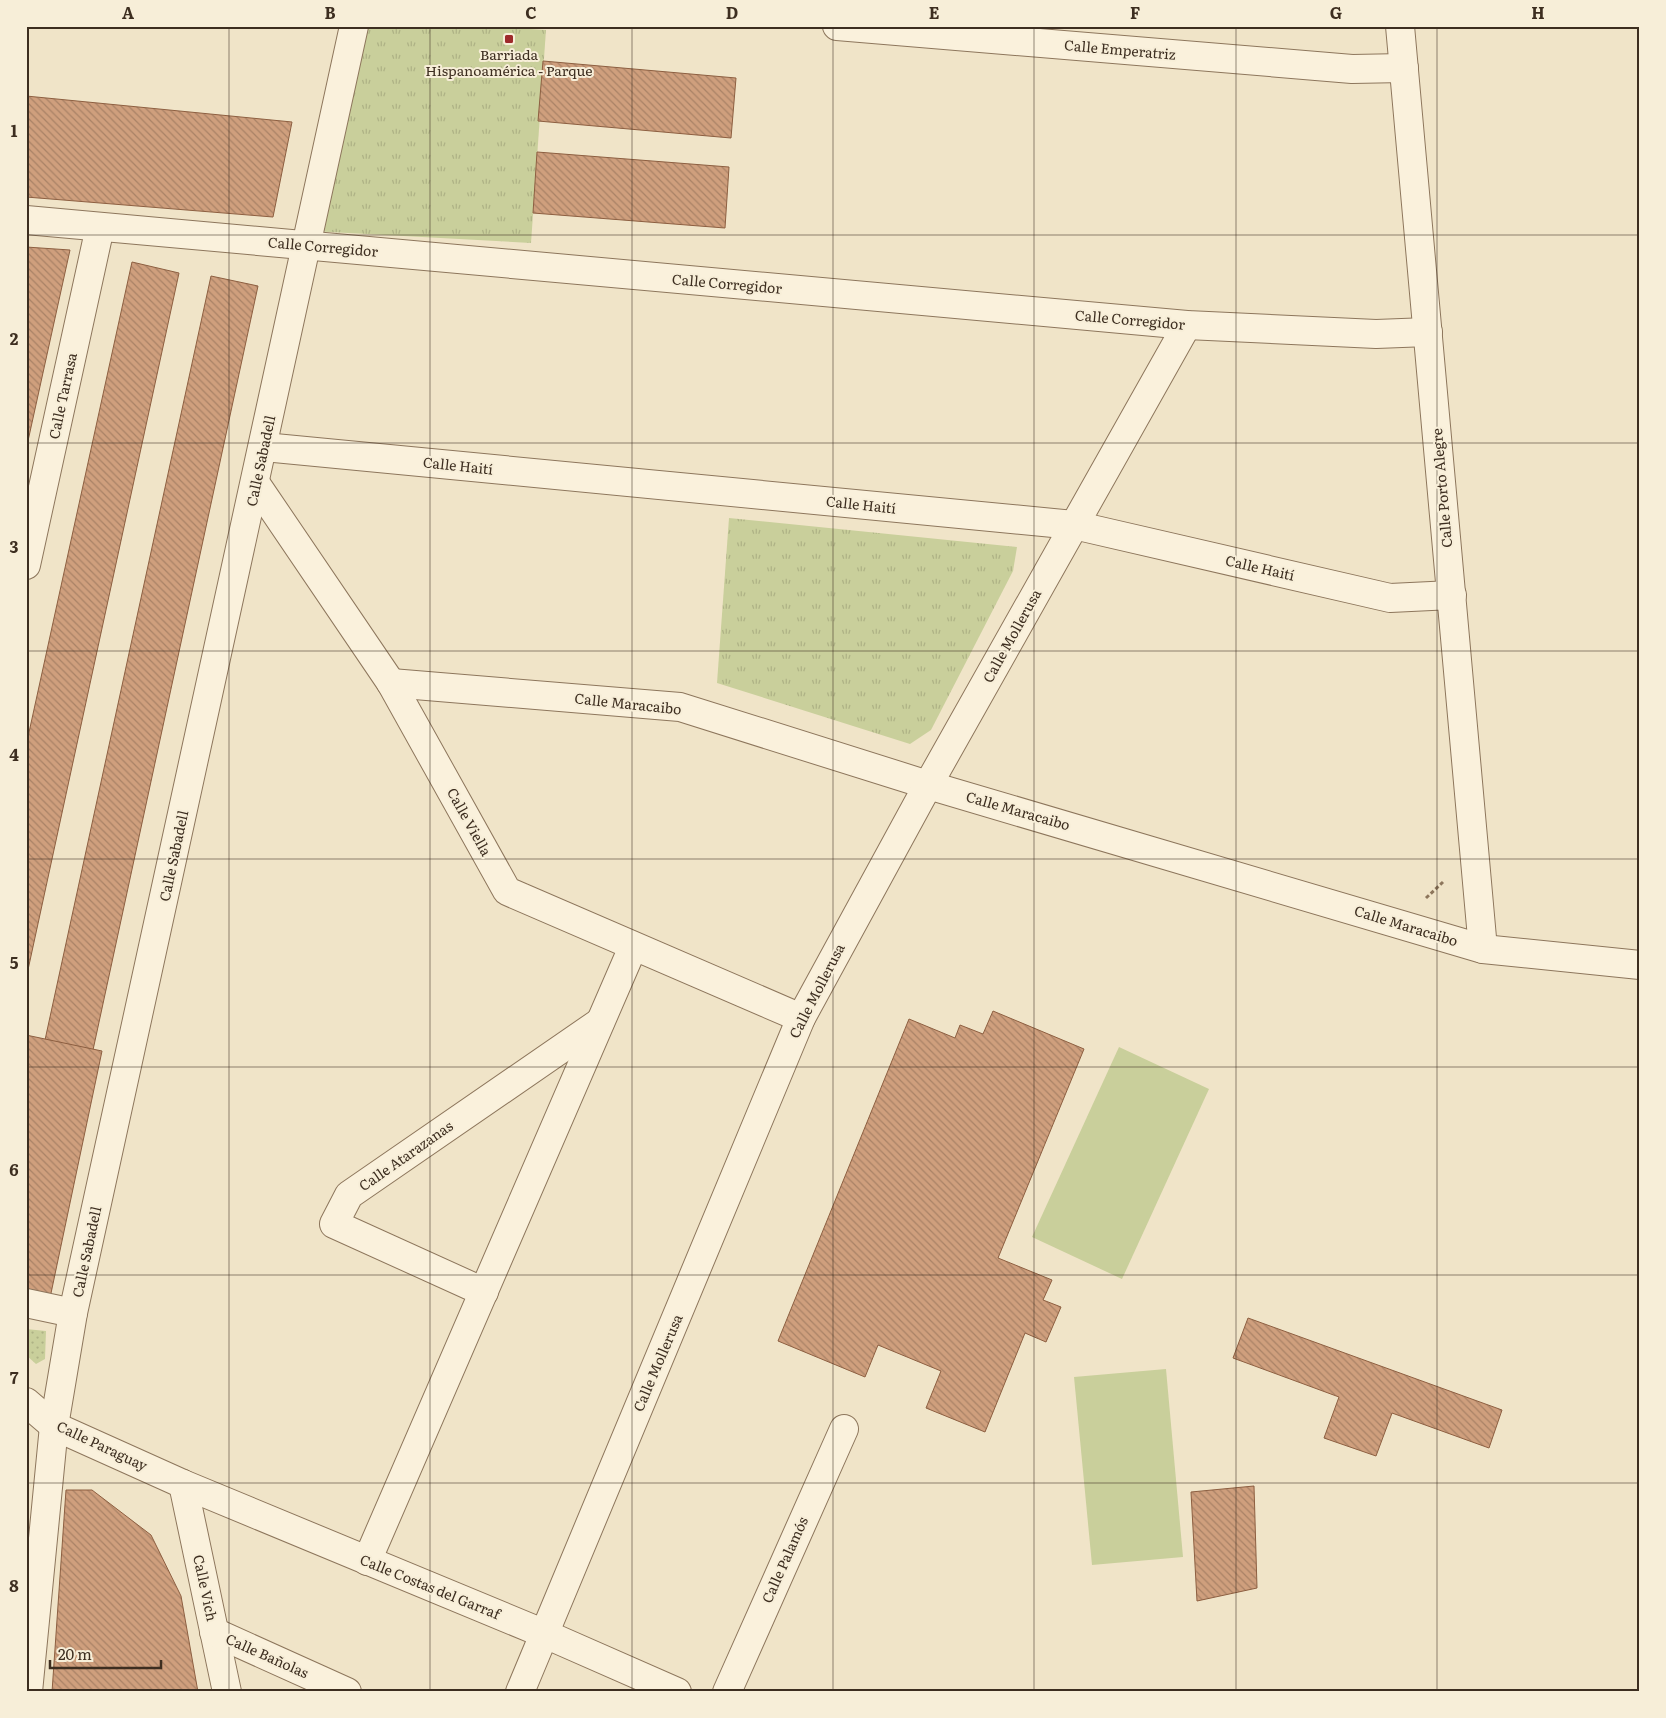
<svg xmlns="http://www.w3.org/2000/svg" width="1666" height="1718" viewBox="0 0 1666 1718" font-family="Literata,serif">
<defs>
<pattern id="park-tufts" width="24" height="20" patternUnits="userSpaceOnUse" patternTransform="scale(1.25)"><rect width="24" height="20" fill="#c9cf9b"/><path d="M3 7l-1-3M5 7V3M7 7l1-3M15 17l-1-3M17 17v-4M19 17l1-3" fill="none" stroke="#aeb285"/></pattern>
<pattern id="garden-dots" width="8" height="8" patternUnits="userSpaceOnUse" patternTransform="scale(1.25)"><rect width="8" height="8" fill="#c9cf9b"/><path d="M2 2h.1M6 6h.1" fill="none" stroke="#aeb285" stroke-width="1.8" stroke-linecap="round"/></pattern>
<pattern id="building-back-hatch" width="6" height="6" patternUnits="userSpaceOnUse" patternTransform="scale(1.25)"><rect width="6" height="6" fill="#cf9f7d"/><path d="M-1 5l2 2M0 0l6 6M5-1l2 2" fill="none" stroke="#a98266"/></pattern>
</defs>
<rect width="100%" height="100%" fill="#f0e4c8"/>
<g fill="#c9cf9b">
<polygon points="1119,1047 1209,1089 1122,1279 1032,1237"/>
<polygon points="1166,1369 1183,1557 1092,1565 1074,1377"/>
</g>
<g fill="url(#park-tufts)">
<polygon points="354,26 479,26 546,30 531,243 311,231"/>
<polygon points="729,518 1017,547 1013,571 931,730 910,744 717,683"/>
</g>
<polygon fill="url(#garden-dots)" points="26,1329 46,1331 45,1359 36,1364 26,1355"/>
<g fill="url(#building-back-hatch)" stroke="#8d5f41">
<polygon points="543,61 736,78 731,138 538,121"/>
<polygon points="26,96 292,122 273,217 26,197"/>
<polygon points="537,152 729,167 725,228 533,213"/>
<polygon points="26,247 70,250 26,450"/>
<polygon points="132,262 179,273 26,979 26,746"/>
<polygon points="211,276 258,286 93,1050 45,1040"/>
<polygon points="993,1011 1084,1049 998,1258 1052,1280 1043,1300 1061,1307 1046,1342 1025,1333 985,1432 926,1408 941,1371 878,1345 865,1377 778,1341 909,1019 955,1038 960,1025 983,1034"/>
<polygon points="26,1035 102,1051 50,1298 26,1292"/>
<polygon points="1248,1318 1502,1410 1489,1448 1392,1413 1376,1456 1324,1438 1339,1397 1233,1358"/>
<polygon points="1254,1486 1257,1588 1197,1601 1191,1492"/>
<polygon points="66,1490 92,1490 151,1535 181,1596 198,1692 52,1692"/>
</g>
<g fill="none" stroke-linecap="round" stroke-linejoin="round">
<g stroke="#8d765c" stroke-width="30">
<g id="street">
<polyline points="837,26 1352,69 1404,68"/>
<polyline points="1400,26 1483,949"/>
<polyline points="26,220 1187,325 1376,334 1428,332"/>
<polyline points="264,447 1074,525 1390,598 1452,595"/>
<polyline points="256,484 391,683 507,891 801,1018"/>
<polyline points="26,565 100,227"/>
<polyline points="391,683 680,707 928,785 1483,949 1640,965"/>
<polyline points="484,1292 334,1224 349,1195 600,1022"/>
<polyline points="26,1303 73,1313"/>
<polyline points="26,1402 54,1426 183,1484 545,1634 677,1692"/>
<polyline points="183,1484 227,1692"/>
<polyline points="367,1561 633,947"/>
<polyline points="214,1632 347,1692"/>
<polyline points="28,1692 54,1426 73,1313 354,26"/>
<polyline points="520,1692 801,1018 928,785 1187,325"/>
<polyline points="727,1692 844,1429"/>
</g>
</g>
<polyline stroke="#8d765c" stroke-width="3" stroke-dasharray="4 2.5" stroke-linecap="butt" points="1426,898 1443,882"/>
<use href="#street" stroke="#faf1dc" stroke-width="28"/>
</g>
<path fill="none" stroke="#3d2e20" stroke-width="1" stroke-opacity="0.55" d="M 229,26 L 229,1692M 430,26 L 430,1692M 632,26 L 632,1692M 833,26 L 833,1692M 1034,26 L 1034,1692M 1236,26 L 1236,1692M 1437,26 L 1437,1692M 26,235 L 1640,235M 26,443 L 1640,443M 26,651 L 1640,651M 26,859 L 1640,859M 26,1067 L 1640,1067M 26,1275 L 1640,1275M 26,1483 L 1640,1483"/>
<rect fill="#9e2a2b" stroke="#f7eed8" stroke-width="2" x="504" y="34" width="10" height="10" rx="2.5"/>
<g text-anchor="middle" stroke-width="4" stroke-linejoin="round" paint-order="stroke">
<g font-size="14" fill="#3d2e20" stroke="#f7eed8">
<text transform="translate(1120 50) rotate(5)" y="5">Calle Emperatriz</text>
<text transform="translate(323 247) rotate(5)" y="5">Calle Corregidor</text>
<text transform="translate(727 284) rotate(5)" y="5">Calle Corregidor</text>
<text transform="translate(1130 320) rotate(5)" y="5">Calle Corregidor</text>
<text transform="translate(63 396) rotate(-78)" y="5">Calle Tarrasa</text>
<text transform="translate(261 461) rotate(-78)" y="5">Calle Sabadell</text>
<text transform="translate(458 466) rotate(6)" y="5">Calle Haití</text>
<text transform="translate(1442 488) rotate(-95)" y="5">Calle Porto Alegre</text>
<text transform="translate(861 505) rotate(6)" y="5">Calle Haití</text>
<text transform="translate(1260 568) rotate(13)" y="5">Calle Haití</text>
<text transform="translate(1012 636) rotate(-61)" y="5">Calle Mollerusa</text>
<text transform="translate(628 704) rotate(6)" y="5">Calle Maracaibo</text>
<text transform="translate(1018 811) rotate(16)" y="5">Calle Maracaibo</text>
<text transform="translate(469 822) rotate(61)" y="5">Calle Viella</text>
<text transform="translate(174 856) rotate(-78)" y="5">Calle Sabadell</text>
<text transform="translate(1406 926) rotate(17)" y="5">Calle Maracaibo</text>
<text transform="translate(817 991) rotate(-63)" y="5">Calle Mollerusa</text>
<text transform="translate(406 1156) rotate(-35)" y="5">Calle Atarazanas</text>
<text transform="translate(87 1252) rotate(-78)" y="5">Calle Sabadell</text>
<text transform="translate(658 1363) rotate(-67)" y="5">Calle Mollerusa</text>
<text transform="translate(102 1446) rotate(25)" y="5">Calle Paraguay</text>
<text transform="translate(785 1560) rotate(-66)" y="5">Calle Palamós</text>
<text transform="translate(430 1587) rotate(22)" y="5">Calle Costas del Garraf</text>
<text transform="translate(205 1588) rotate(78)" y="5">Calle Vich</text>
<text transform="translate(267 1656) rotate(24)" y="5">Calle Bañolas</text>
</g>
<g font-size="14" fill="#3d2e20" stroke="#f7eed8">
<text x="509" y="60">Barriada<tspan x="509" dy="16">Hispanoamérica - Parque</tspan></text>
</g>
</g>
<rect width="1666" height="1718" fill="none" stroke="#f7eed8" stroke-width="55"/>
<path d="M50 1660v8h111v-8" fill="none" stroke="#3d2e20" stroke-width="2.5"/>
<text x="58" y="1660" font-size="15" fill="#3d2e20" stroke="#f7eed8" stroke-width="4" paint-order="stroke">20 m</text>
<rect x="28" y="28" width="1610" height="1662" fill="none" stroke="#3d2e20" stroke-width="2"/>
<g font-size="16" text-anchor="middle" font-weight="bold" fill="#3d2e20">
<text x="128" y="19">A</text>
<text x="330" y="19">B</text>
<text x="531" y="19">C</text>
<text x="732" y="19">D</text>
<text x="934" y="19">E</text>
<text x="1135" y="19">F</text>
<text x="1336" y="19">G</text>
<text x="1538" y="19">H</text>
<text x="14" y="137">1</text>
<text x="14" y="345">2</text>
<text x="14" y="553">3</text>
<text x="14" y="761">4</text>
<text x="14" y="969">5</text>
<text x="14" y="1176">6</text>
<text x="14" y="1384">7</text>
<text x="14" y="1592">8</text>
</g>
</svg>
